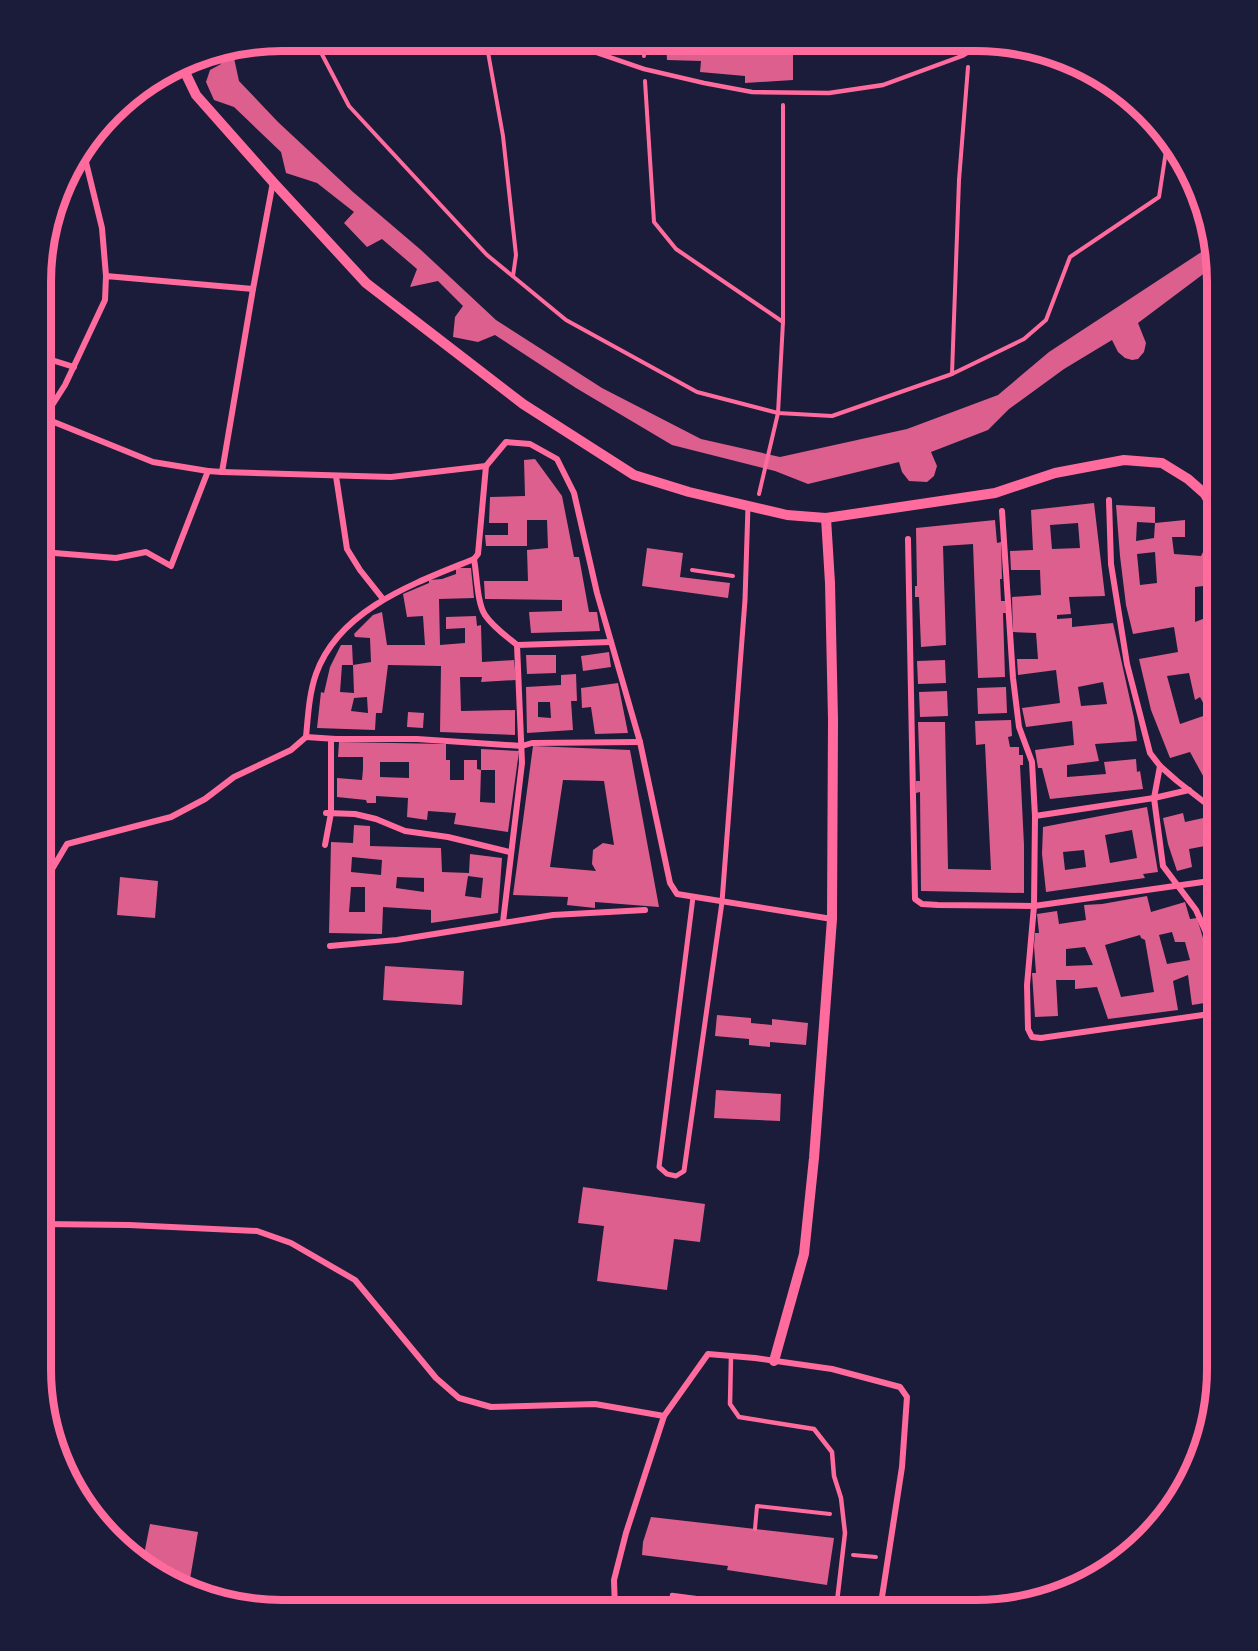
<svg xmlns="http://www.w3.org/2000/svg" width="1258" height="1651" viewBox="0 0 1258 1651" font-family="'PT Sans Narrow',sans-serif">
<rect width="100%" height="100%" fill="#1b1b3a"/>
<g fill="#dd5f8e" fill-rule="evenodd">
<polygon points="666,42 702,42 702,47 707,47 707,55 718,55 717,42 793,42 793,80 745,83 745,76 700,72 701,61 667,60"/>
<polygon points="232,49 239,81 278,122 353,192 421,250 496,320 602,388 701,439 780,457 907,429 998,395 1049,352 1209,247 1214,266 1138,323 1146,343 1144,352 1138,359 1132,360 1125,358 1118,352 1112,340 1064,369 1009,409 988,430 931,452 937,466 934,476 927,482 909,481 902,472 899,462 808,484 775,471 672,445 576,388 495,335 478,342 453,337 455,317 463,306 438,281 410,287 417,269 382,239 367,247 344,223 354,212 317,183 286,173 281,152 234,107 214,100 206,82 210,70 221,64 219,51"/>
<polygon points="535,459 562,496 574,557 579,557 589,612 597,612 600,631 531,633 529,612 562,611 562,600 485,599 484,581 528,581 527,550 548,548 547,520 527,520 527,546 486,546 485,535 508,535 508,523 489,523 490,497 525,496 524,460"/>
<path d="M 1094,503 L 1105,596 L 1069,597 L 1071,614 L 1057,615 L 1057,619 L 1072,618 L 1072,627 L 1113,623 L 1134,718 L 1137,741 L 1095,744 L 1099,761 L 1067,765 L 1067,777 L 1106,774 L 1104,762 L 1136,759 L 1137,772 L 1140,771 L 1143,789 L 1050,799 L 1042,768 L 1038,768 L 1035,750 L 1074,745 L 1072,721 L 1026,727 L 1022,708 L 1060,703 L 1056,670 L 1018,675 L 1017,659 L 1038,659 L 1036,633 L 1013,632 L 1012,597 L 1041,595 L 1040,570 L 1011,570 L 1010,551 L 1033,550 L 1031,510 ZM 1078,523 L 1080,548 L 1052,549 L 1050,525 ZM 1103,682 L 1107,704 L 1081,706 L 1078,687 Z"/>
<path d="M 1116,505 L 1155,507 L 1155,523 L 1137,522 L 1136,541 L 1154,538 L 1155,523 L 1185,520 L 1185,537 L 1172,537 L 1174,554 L 1201,556 L 1204,550 L 1213,553 L 1216,559 L 1212,585 L 1195,587 L 1195,622 L 1208,617 L 1217,601 L 1217,797 L 1208,785 L 1190,752 L 1170,758 L 1151,710 L 1139,659 L 1178,652 L 1174,627 L 1133,634 L 1126,605 L 1120,556 ZM 1155,552 L 1157,583 L 1140,585 L 1137,554 ZM 1189,673 L 1195,700 L 1200,697 L 1209,714 L 1180,724 L 1167,676 Z"/>
<polygon points="995,520 997,543 1001,542 1002,579 1000,579 1001,601 1005,601 1006,613 1003,613 1005,677 978,678 973,544 943,546 946,645 921,647 919,597 915,597 915,586 917,586 916,528"/>
<polygon points="647,548 683,553 680,577 730,583 728,598 642,586"/>
<path d="M 456,568 L 471,568 L 474,598 L 439,599 L 440,645 L 465,643 L 465,628 L 446,629 L 446,617 L 476,616 L 477,626 L 481,625 L 482,662 L 514,660 L 516,680 L 481,682 L 482,677 L 460,677 L 461,711 L 515,710 L 515,735 L 440,732 L 441,666 L 388,665 L 382,713 L 376,713 L 375,730 L 317,728 L 321,692 L 324,693 L 330,667 L 341,645 L 352,645 L 353,665 L 342,665 L 340,692 L 354,693 L 353,665 L 371,662 L 370,638 L 355,637 L 354,634 L 373,615 L 382,612 L 387,645 L 425,645 L 423,616 L 407,617 L 403,594 L 429,583 L 429,580 L 442,579 L 456,574 ZM 367,697 L 368,713 L 351,711 L 354,698 Z"/>
<polygon points="609,652 611,667 583,671 581,656"/>
<polygon points="526,655 556,655 556,673 527,674"/>
<polygon points="945,660 946,683 918,684 917,661"/>
<path d="M 576,674 L 577,701 L 571,701 L 573,730 L 527,733 L 526,687 L 561,685 L 561,675 ZM 538,702 L 550,702 L 551,718 L 538,717 Z"/>
<polygon points="618,683 628,733 595,734 591,707 582,708 581,688"/>
<polygon points="1006,687 1007,713 978,714 977,688"/>
<polygon points="947,691 948,716 920,717 919,692"/>
<polygon points="408,712 424,713 423,728 407,727"/>
<polygon points="1011,720 1012,736 1008,737 1010,747 1019,747 1019,755 1023,755 1023,765 1020,765 1024,845 1024,893 921,891 920,792 916,793 916,781 920,781 918,722 945,722 948,869 991,870 985,744 976,745 975,721"/>
<path d="M 339,742 L 446,744 L 446,760 L 450,760 L 450,780 L 464,780 L 464,760 L 477,760 L 477,769 L 481,770 L 480,802 L 495,803 L 495,770 L 481,770 L 481,749 L 519,751 L 508,832 L 454,824 L 456,813 L 428,811 L 427,820 L 407,817 L 408,798 L 376,796 L 376,803 L 367,803 L 366,800 L 337,797 L 337,778 L 362,780 L 363,769 L 363,757 L 338,757 ZM 380,762 L 409,762 L 409,778 L 380,777 Z"/>
<path d="M 533,746 L 630,750 L 659,907 L 595,902 L 595,908 L 567,905 L 568,897 L 513,895 ZM 563,780 L 604,781 L 614,845 L 603,843 L 593,850 L 592,864 L 596,871 L 550,867 Z"/>
<path d="M 1147,807 L 1158,872 L 1143,874 L 1145,878 L 1046,892 L 1042,854 L 1043,827 ZM 1132,830 L 1137,858 L 1110,863 L 1105,835 ZM 1084,850 L 1086,867 L 1065,870 L 1063,852 Z"/>
<polygon points="1183,813 1185,822 1217,815 1217,828 1213,829 1215,844 1217,844 1217,863 1209,864 1205,846 1189,849 1192,867 1177,871 1168,844 1163,818"/>
<path d="M 354,825 L 370,826 L 370,846 L 441,848 L 442,872 L 469,873 L 470,854 L 502,858 L 498,913 L 431,923 L 431,910 L 383,907 L 382,934 L 329,933 L 331,842 L 353,843 ZM 352,857 L 382,860 L 381,875 L 351,872 ZM 468,876 L 483,878 L 481,898 L 465,896 ZM 397,877 L 424,878 L 424,892 L 396,888 ZM 351,887 L 365,887 L 365,912 L 349,912 Z"/>
<polygon points="120,877 158,881 155,918 117,915"/>
<path d="M 1147,896 L 1151,912 L 1185,902 L 1190,919 L 1197,918 L 1217,985 L 1217,1001 L 1192,1005 L 1188,975 L 1173,981 L 1178,1010 L 1108,1019 L 1097,987 L 1075,989 L 1075,980 L 1056,980 L 1058,1016 L 1035,1017 L 1032,973 L 1036,973 L 1034,946 L 1035,933 L 1039,933 L 1037,914 L 1057,911 L 1059,924 L 1086,920 L 1084,905 L 1102,904 ZM 1172,932 L 1175,942 L 1185,942 L 1190,960 L 1167,964 L 1159,935 ZM 1140,935 L 1141,938 L 1145,940 L 1154,992 L 1121,997 L 1105,945 ZM 1085,947 L 1093,965 L 1066,966 L 1066,949 Z"/>
<polygon points="385,966 464,971 462,1005 383,1000"/>
<polygon points="717,1015 751,1018 751,1023 772,1025 772,1019 808,1023 806,1045 770,1042 770,1047 749,1045 749,1039 715,1036"/>
<polygon points="716,1090 781,1094 780,1121 714,1118"/>
<polygon points="583,1187 705,1204 700,1242 674,1239 667,1290 597,1281 604,1226 578,1223"/>
<polygon points="651,1517 834,1538 827,1585 727,1570 728,1566 642,1555 643,1542"/>
<polygon points="150,1524 198,1532 189,1585 148,1570 142,1565"/>
</g>
<g fill="none" stroke-linecap="round" stroke-linejoin="round">
<g stroke="#ff6b9d" stroke-width="4">
<polyline points="315,41 349,106 487,255 566,320 697,392 778,413 832,416 952,374 1024,339 1046,320 1070,257 1159,197 1166,151 1171,144"/>
<polyline points="486,41 503,136 516,255 513,276"/>
<polyline points="643,42 644,56"/>
<polyline points="645,81 654,222 676,249 783,322"/>
<polyline points="952,374 959,180 968,67"/>
<polyline points="759,494 778,413 783,322 783,105"/>
<polyline points="692,570 733,576"/>
<polyline points="755,1529 757,1506 830,1514"/>
<polyline points="853,1555 876,1557"/>
</g>
<g stroke="#ff6b9d" stroke-width="4.5">
<polyline points="553,41 565,42 644,69 704,83 752,92 829,93 883,85 962,56 983,43"/>
<polyline points="731,1356 730,1404 739,1417 814,1429 832,1452 834,1476 841,1498 845,1533 836,1610"/>
<polyline points="672,1595 786,1610"/>
</g>
<polyline stroke="#ff6b9d" stroke-width="5" points="693,897 659,1167 667,1174 676,1176 684,1171 722,902 745,600 748,506"/>
<g stroke="#ff6b9d" stroke-width="6">
<polyline points="83,150 102,228 106,276"/>
<polyline points="42,357 74,367"/>
<polyline points="44,418 153,462 208,471"/>
<polyline points="42,421 65,385 105,300 106,276 253,289 273,182"/>
<polyline points="222,472 391,477 486,466 506,442 530,444 557,459 574,493 597,593 640,742 670,883 677,894 832,919"/>
<polyline points="336,476 347,549 360,570 383,599"/>
<polyline points="1109,500 1111,564 1127,664 1150,753 1160,766 1177,781 1217,812"/>
<polyline points="1002,511 1013,678 1019,727 1032,762 1035,816 1034,906 1027,985 1028,1029 1032,1037 1041,1038 1217,1013"/>
<polyline points="908,539 915,899 922,904 938,905 1034,906 1217,880"/>
<polyline points="42,552 116,558 146,552 171,566 208,471 222,472 253,289"/>
<path d="M 474,559 C 477,575 477,603 485,615 C 493,627 506,636 517,645"/>
<polyline points="306,737 336,739 417,739 522,746 532,743 640,742"/>
<polyline points="1160,766 1154,798 1163,866 1196,910 1217,957"/>
<polyline points="326,813 355,814 376,819 405,831 448,837 510,852"/>
<polyline points="1035,816 1154,798 1189,790"/>
<polyline points="325,845 331,813 331,739"/>
<path d="M 41,892 L 45,881 L 67,844 L 171,817 L 205,799 L 234,777 L 291,750 L 306,737 C 308,716 309,694 316,674 C 339,609 415,583 474,559 L 478,554 L 486,466"/>
<polyline points="503,922 522,763 517,645 611,642"/>
<polyline points="330,946 397,940 553,915 645,910"/>
<polyline points="41,1224 129,1225 257,1231 291,1243 355,1280 436,1378 459,1398 491,1407 595,1404 664,1416"/>
<polyline points="615,1609 614,1580 626,1533 664,1416 708,1354 755,1358 832,1369 900,1387 907,1397 902,1467 880,1610"/>
</g>
<g stroke="#ff6b9d" stroke-width="10">
<polyline points="182,66 196,95 273,182 366,283 523,404 634,475 689,492 787,515 826,518 995,493 1055,473 1124,460 1162,463 1188,479 1205,494 1217,516"/>
<polyline points="774,1361 804,1254 814,1158 832,919 833,720 830,583 826,518"/>
</g>
</g>
<path d="M0 0H1258V1651H0ZM282 51H976A231 231 0 0 1 1207 282V1369A231 231 0 0 1 976 1600H282A231 231 0 0 1 51 1369V282A231 231 0 0 1 282 51Z" fill="#1b1b3a" fill-rule="evenodd"/>
<path fill="none" stroke="#ff6b9d" stroke-width="8" d="M282 51H976A231 231 0 0 1 1207 282V1369A231 231 0 0 1 976 1600H282A231 231 0 0 1 51 1369V282A231 231 0 0 1 282 51Z"/>
</svg>
